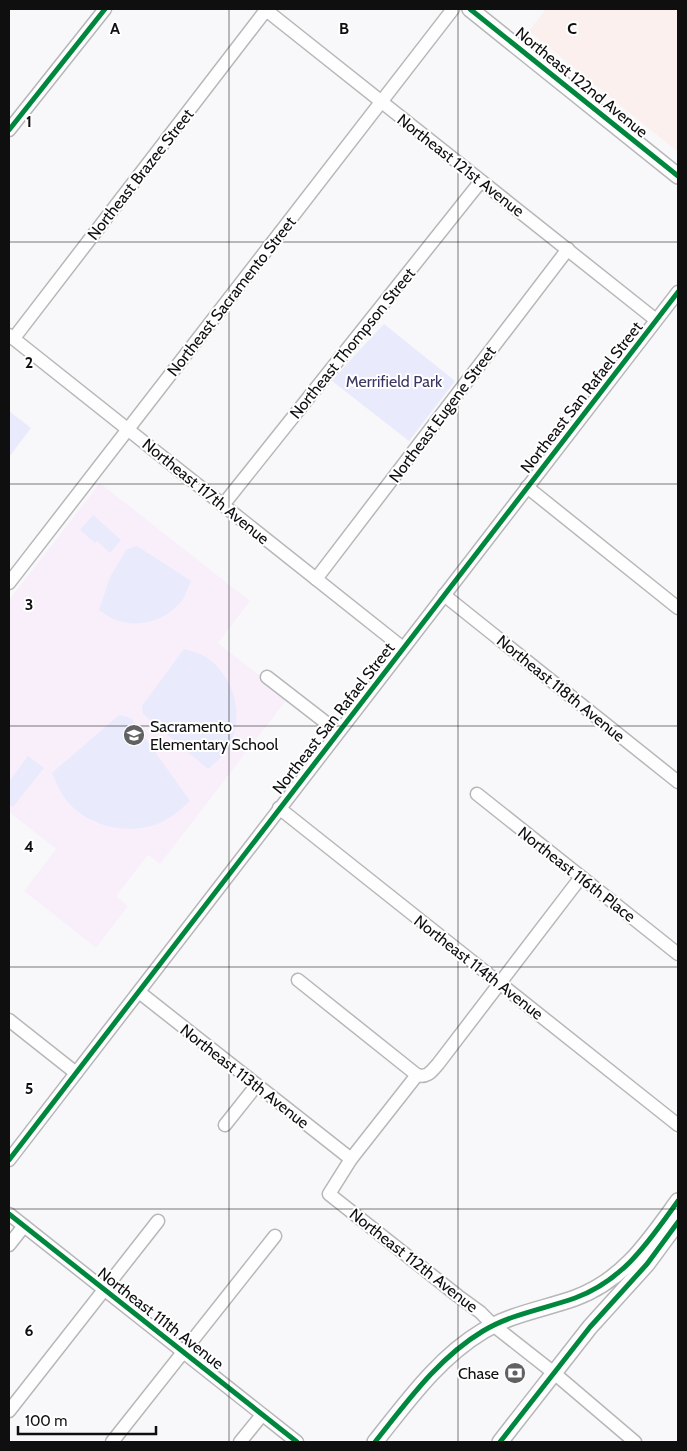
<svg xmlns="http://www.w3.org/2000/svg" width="687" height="1451" viewBox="0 0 687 1451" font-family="Cabin,sans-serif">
<rect width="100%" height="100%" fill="#f8f8fa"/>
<polygon fill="#fbf0ed" points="546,9 678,9 678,152 529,31"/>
<polygon fill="#f8effb" points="100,483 250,601 218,643 288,698 160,864 148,855 116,896 128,906 96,948 24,891 56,849 9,812 9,600"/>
<g fill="#eaeafd">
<polygon points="384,324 455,381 409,441 332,381 354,356"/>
<polygon points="9,411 31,428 9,457"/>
<polygon points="93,515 121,540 110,553 97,541 95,543 80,530"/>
<path d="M 137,546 L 191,581 C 188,587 186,594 183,599 C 168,620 140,629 116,620 C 110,618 104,613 99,610 L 110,577 L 127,549 Z"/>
<path d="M 184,649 C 191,651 199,653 206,657 C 237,679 246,721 225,753 C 220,759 213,764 208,769 L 143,714 L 142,706 Z"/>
<path d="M 119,715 L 131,718 L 190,801 C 184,806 178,812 172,816 C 138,840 84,829 62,794 C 58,787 55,779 52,773 Z"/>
<polygon points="28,756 44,768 13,807 9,804 9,782"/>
</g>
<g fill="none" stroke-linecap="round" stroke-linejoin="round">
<g stroke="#b7b7b9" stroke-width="15">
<g id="minor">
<polyline points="9,130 105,9"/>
<polyline points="9,335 403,648"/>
<polyline points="14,338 266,10 656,320"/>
<polyline points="527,487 678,608"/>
<polyline points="223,505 481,181"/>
<polyline points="316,579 568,249"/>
<polyline points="9,583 453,9"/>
<polyline points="444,595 678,782"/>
<polyline points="267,677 338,732"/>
<polyline points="477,794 678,954"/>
<polyline points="279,808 678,1125"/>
<path d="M 298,980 L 417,1075 C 427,1078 431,1072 438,1064 L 581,877"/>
<polyline points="139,992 351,1159"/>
<polyline points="9,1020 76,1073"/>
<polyline points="417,1075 351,1159 329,1194 458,1296 480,1312 493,1325 554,1373 635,1442"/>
<polyline points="225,1125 256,1086"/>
<polyline points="9,1160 678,292"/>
<polyline points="9,1214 297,1442"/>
<polyline points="9,1245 24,1226"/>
<polyline points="9,1411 158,1221"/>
<polyline points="112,1442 275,1236"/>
<polyline points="240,1442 262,1415"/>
</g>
</g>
<g stroke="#b7b7b9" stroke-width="18">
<g id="major">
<polyline points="470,9 678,176"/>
<path d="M 375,1442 C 407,1402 438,1358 483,1331 C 511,1314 544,1309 575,1298 C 624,1280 649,1241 678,1201"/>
<polyline points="500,1442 590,1327 647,1264 678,1222"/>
</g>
</g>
<use href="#minor" stroke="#fefefe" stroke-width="12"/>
<use href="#major" stroke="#fefefe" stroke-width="15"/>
<g stroke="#fff" stroke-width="8">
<g id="cycleway">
<polyline points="470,9 678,176"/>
<polyline points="9,130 105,9"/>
<polyline points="9,1160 678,292"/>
<polyline points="9,1214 297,1442"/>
<path d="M 375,1442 C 407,1402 438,1358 483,1331 C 511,1314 544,1309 575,1298 C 624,1280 649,1241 678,1201"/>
<polyline points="500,1442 590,1327 647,1264 678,1222"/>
</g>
</g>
<use href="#cycleway" stroke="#00873e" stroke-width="5"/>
</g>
<path fill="none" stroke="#0f0f10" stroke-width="1" stroke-opacity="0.55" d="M 229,9 L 229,1442M 458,9 L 458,1442M 9,242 L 678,242M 9,484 L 678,484M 9,726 L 678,726M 9,967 L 678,967M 9,1209 L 678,1209"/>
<defs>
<g id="school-disc" transform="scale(1.125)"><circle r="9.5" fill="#616162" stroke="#fff"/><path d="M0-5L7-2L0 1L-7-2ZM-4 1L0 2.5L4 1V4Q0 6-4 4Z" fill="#fff"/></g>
<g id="bank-disc" transform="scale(1.125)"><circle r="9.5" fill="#616162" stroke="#fff"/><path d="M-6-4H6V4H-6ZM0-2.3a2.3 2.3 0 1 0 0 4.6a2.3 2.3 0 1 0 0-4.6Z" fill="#fff"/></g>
</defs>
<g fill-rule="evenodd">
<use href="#school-disc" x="134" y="735"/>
<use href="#bank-disc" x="515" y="1373"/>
</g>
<g text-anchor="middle" stroke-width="4" stroke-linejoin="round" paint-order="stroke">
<g font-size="16" fill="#0f0f10" stroke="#fff">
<text transform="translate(582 82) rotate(39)" y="6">Northeast 122nd Avenue</text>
<text transform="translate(461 165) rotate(38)" y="6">Northeast 121st Avenue</text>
<text transform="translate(140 174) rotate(-52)" y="6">Northeast Brazee Street</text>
<text transform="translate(231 296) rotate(-52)" y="6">Northeast Sacramento Street</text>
<text transform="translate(352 343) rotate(-51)" y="6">Northeast Thompson Street</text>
<text transform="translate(581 397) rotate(-52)" y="6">Northeast San Rafael Street</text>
<text transform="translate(442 414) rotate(-53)" y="6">Northeast Eugene Street</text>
<text transform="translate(206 491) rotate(39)" y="6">Northeast 117th Avenue</text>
<text transform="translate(561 688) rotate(39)" y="6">Northeast 118th Avenue</text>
<text transform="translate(333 718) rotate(-52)" y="6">Northeast San Rafael Street</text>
<text transform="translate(577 874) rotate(38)" y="6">Northeast 116th Place</text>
<text transform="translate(479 967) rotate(38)" y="6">Northeast 114th Avenue</text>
<text transform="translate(245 1076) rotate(38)" y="6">Northeast 113th Avenue</text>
<text transform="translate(414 1260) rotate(38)" y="6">Northeast 112th Avenue</text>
<text transform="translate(161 1318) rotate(38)" y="6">Northeast 111th Avenue</text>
</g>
<g font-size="16" fill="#3a3563" stroke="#fff">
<text x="394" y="387">Merrifield Park</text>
</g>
<g font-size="16" fill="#0f0f10" stroke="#fff" text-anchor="start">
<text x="150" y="732">Sacramento<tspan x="150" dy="18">Elementary School</tspan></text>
<text x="499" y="1379" text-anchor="end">Chase</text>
</g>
</g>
<g font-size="16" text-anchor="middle" font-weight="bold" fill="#0f0f10" stroke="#fff" stroke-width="4" stroke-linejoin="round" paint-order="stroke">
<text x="115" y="34">A</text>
<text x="344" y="34">B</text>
<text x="572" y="34">C</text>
<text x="29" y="127">1</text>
<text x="29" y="368">2</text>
<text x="29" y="610">3</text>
<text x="29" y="852">4</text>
<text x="29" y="1094">5</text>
<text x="29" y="1336">6</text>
</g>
<rect width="687" height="1451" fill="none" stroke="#0f0f10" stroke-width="20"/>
<path d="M18 1426v8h138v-8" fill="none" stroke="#0f0f10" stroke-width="2.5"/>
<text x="25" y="1426" font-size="15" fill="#0f0f10" stroke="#ffffff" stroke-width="4" paint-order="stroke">100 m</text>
</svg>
